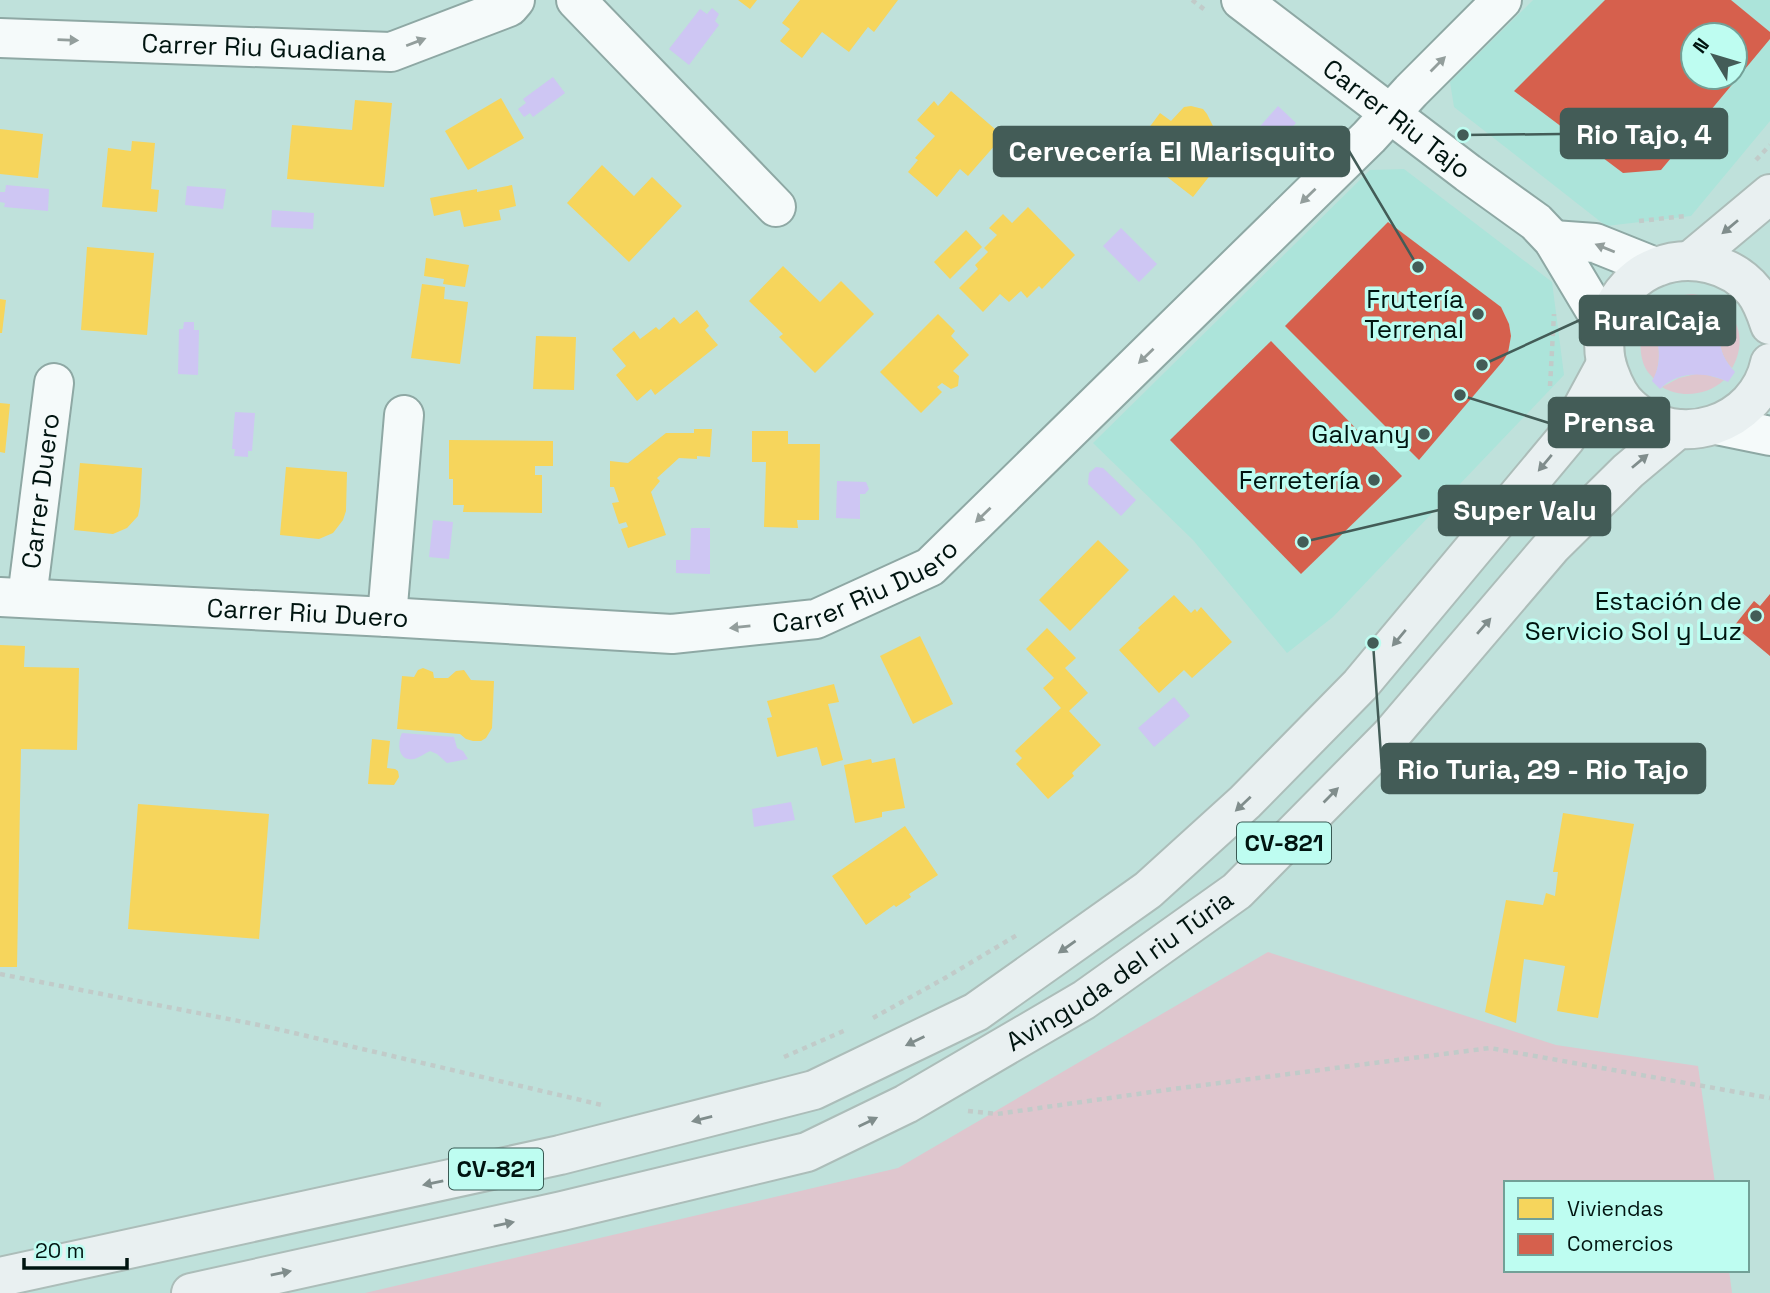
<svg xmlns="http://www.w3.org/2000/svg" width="1770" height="1293" viewBox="0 0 1770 1293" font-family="'Space Grotesk',sans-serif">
<rect width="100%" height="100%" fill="#bfe1db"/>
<g fill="#ace4da" fill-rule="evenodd">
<path d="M 1533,0 L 1770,0 L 1770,121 L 1691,216 L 1606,226 L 1454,107 L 1450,82 ZM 1693,35 L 1735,35 L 1735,77 L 1693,77 Z"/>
<polygon points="1404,169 1552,282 1564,375 1333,617 1287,653 1193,540 1093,443 1370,170"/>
</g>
<g fill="#dfc6ce">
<path d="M 1692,294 C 1701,295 1708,297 1715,304 C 1696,313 1676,319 1655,309 L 1669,297 Z"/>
<path d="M 1726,310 C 1743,326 1743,349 1732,368 C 1716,352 1718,330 1726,310 Z"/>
<path d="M 1648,317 C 1659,336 1663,358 1654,379 C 1651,375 1648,373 1646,369 C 1638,355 1639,330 1648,317 Z"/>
<path d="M 1696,374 L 1704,374 L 1724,380 C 1708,395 1681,399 1662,387 L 1679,378 Z"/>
<polygon points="1268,952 1556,1045 1698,1066 1715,1183 1506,1183 1506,1270 1729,1270 1732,1293 365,1293 898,1168"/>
</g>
<g fill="#cec6f3">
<polygon points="712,8 719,14 715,21 719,25 689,65 669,49 700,9 707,14"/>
<polygon points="553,77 565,93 533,117 530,113 524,117 518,109 526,103 523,99"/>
<polygon points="1278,106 1296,123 1265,157 1247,141"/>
<polygon points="6,185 49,189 48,211 4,207 5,203 0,202 0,192 5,192"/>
<polygon points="187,186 226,189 223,209 185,205"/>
<polygon points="272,210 314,213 313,229 271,227"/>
<polygon points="1121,228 1157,264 1139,282 1103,246"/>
<path d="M 1722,301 L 1727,306 C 1719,334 1714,349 1735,372 L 1728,382 C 1706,371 1677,371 1660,389 L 1652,381 C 1665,360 1658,333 1646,313 L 1651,307 C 1682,322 1693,313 1722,301 Z"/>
<polygon points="184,322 194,322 194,330 199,330 198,375 178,374 179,329 183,329"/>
<polygon points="235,412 255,413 252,451 248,451 248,457 234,456 235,449 232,449"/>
<polygon points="1096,467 1103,468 1136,500 1121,516 1088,484 1089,473"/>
<polygon points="837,481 866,482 869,489 865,494 860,494 860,519 836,518"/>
<polygon points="433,520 453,522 449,559 429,557"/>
<polygon points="691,528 710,528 710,574 676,573 676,560 690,560"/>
<polygon points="1174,697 1190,716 1154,747 1138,728"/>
<path d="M 402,733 L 454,737 L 457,748 L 463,751 L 468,759 L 447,763 L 437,754 L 430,751 C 425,753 419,758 414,759 C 398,762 397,743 402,733 Z"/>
<polygon points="791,802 795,820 754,827 752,809"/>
</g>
<g fill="#f6d55c">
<polygon points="738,0 757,0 750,9"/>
<polygon points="800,0 898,0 874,32 868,27 849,52 822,32 802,58 780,41 790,29 782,23"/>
<polygon points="951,91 1003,136 968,176 960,169 937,197 908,172 918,160 915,158 935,136 917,120 934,101 938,106"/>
<polygon points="501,98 524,138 468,170 445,131"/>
<polygon points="355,100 392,103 384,187 287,179 292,125 352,130"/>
<polygon points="1191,106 1203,109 1207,114 1213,126 1211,134 1199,150 1219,164 1193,197 1153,166 1149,172 1128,156 1160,113 1171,121 1184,107"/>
<polygon points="0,129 43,134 38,178 0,174"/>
<polygon points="132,141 155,143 151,189 159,190 157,212 102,207 108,148 131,151"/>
<polygon points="602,165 634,196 652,177 682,206 629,262 567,203"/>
<polygon points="512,185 516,206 499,210 501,220 464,227 460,210 434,216 430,198 477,189 477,192"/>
<polygon points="1028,207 1075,255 1042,289 1039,286 1027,298 1021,291 1009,302 1000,294 983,312 959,288 978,269 975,265 988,252 984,248 997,235 989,228 1003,214 1012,223"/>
<polygon points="966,230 982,247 950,279 934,262"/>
<polygon points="87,247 154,253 147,335 81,330"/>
<polygon points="426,258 469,265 465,287 443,284 444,279 424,276"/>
<polygon points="783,266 820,302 841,281 874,314 815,373 779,337 783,334 749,301"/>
<polygon points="422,284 445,287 444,299 468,302 460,364 411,358"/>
<polygon points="0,299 6,300 2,333 0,333"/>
<polygon points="697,310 709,326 705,330 718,345 655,395 651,389 637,401 616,375 626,366 612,349 634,331 640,339 656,327 659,330 674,317 680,324"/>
<polygon points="938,314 955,331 951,336 969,355 953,371 959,376 958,386 951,389 942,383 937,387 942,392 921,413 880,372"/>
<polygon points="536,336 576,337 574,390 533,389"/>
<polygon points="0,403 10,404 5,453 0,452"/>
<polygon points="694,429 712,429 710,457 697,456 697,459 679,458 657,478 660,481 651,492 666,535 628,548 621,529 628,527 626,522 619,524 612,503 619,502 614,487 610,487 610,461 628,463 666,433 694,433"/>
<polygon points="752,431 788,431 788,444 820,444 819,520 797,520 798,528 764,527 766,462 752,462"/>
<polygon points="449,440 553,441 553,466 535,466 535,475 542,475 542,513 463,512 464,505 453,505 453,479 449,479"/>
<polygon points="80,463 142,468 140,506 138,516 127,528 113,534 74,530"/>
<polygon points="286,467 347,472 346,511 343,520 333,533 319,539 280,535"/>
<polygon points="1098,540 1129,570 1070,631 1039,600"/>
<polygon points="1174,595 1191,613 1195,609 1197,612 1201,607 1232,642 1192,678 1184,670 1159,693 1119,650 1140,630 1138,628"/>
<polygon points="1047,628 1076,658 1065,668 1088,693 1069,711 1101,745 1072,773 1074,776 1048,799 1016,764 1022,758 1015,751 1061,708 1043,688 1054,678 1026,649"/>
<polygon points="920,636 953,704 913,724 880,656"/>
<polygon points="0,645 25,646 24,667 79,668 77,750 21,749 17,967 0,967"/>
<polygon points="423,668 433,672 434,678 448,678 456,671 464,670 471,680 494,681 492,728 486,738 481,741 473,741 466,739 460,734 397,729 402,676 414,677 418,670"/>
<polygon points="834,684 839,702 828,704 843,760 822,766 817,747 777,757 767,718 772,717 767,701"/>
<polygon points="372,739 390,741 387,768 395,769 398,771 399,777 394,785 368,784"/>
<polygon points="895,758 905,808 882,812 882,817 855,823 844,765 871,759 872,763"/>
<polygon points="138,804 269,814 259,939 128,929"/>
<polygon points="1563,813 1634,824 1598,1018 1557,1011 1565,966 1524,959 1516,1023 1485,1012 1506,900 1543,905 1546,893 1555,896 1558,872 1553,872"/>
<polygon points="905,826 938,875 909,894 911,897 896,907 894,905 866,925 832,876"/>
</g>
<g fill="#d6604d" fill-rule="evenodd">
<path d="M 1605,0 L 1731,0 L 1770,32 L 1770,39 L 1661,170 L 1623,173 L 1514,91 ZM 1693,35 L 1735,35 L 1735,77 L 1693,77 Z"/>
<polygon points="1388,222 1501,307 1509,324 1511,336 1508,353 1503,361 1419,460 1285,326"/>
<polygon points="1271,341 1402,476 1301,574 1170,440"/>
<polygon points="1770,594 1770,656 1734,626 1754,601 1760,606"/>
</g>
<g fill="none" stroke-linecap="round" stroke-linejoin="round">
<g stroke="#8ea8a4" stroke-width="42">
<g id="minor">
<polyline points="576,0 776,207"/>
<path id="s1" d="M 1241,0 L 1468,173 L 1536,222 L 1553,240 L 1605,327"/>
<path id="s2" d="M 0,38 L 391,52 L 509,7 L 515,0"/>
<polyline points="1553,240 1595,243 1655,267"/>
<polyline points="1716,425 1770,436"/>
<path id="s3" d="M 0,597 L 387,617 L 672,634 L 816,619 L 930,567 L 1369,137 L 1411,91 L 1502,0"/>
<path id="s4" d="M 27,598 L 54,383"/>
<polyline points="387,617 404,415"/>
</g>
</g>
<g stroke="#acbdb9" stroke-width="42">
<g id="major">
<polyline points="1691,260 1770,194"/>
<path d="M 1770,325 C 1766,313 1762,301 1754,291 C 1731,263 1690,254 1657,267 C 1635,275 1619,294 1610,315 C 1603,334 1602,353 1609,372 C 1614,386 1620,399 1631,408 C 1678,451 1757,425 1770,363"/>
<polyline points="0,1277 560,1155 814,1090 976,1012 1148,890 1245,802 1360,685 1566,438 1606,364"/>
<path id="s5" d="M 191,1293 L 562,1211 L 807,1152 L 906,1104 L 1084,1000 L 1237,891 L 1390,736 L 1552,546 L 1628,471 L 1678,429"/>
</g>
</g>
<g stroke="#c1cbc9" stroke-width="4.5" stroke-dasharray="5 5" stroke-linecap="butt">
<polyline points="1192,0 1205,10"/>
<polyline points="1756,160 1770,145"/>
<polyline points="1639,221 1686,216"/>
<polyline points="1550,386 1554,314"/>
<polyline points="0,974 264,1026 602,1105"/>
<polyline points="873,1018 945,978 1017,935"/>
<polyline points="784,1057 846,1030"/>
<polyline points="968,1111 997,1114 1173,1089 1490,1048 1770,1098"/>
</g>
<use href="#minor" stroke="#f5fafa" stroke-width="38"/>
<use href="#major" stroke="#e9f0f1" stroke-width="38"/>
</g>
<defs><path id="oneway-solid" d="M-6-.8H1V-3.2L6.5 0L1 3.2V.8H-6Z" transform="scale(1.75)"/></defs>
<g fill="#939e9c">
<use href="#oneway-solid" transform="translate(68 40) rotate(2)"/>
<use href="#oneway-solid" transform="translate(416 42) rotate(-21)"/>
<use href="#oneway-solid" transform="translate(1438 64) rotate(-45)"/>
<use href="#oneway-solid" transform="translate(1308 196) rotate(136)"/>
<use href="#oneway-solid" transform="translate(1605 248) rotate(-158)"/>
<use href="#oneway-solid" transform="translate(1146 356) rotate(136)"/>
<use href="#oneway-solid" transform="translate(983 515) rotate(136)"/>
<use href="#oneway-solid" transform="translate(740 627) rotate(174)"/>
</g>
<g fill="#808d8c">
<use href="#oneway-solid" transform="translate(1730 227) rotate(140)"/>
<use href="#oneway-solid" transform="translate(1640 461) rotate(-40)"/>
<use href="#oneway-solid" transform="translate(1545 463) rotate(130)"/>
<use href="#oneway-solid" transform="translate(1484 626) rotate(-49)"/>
<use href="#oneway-solid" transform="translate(1399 638) rotate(130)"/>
<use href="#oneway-solid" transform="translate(1331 795) rotate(-45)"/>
<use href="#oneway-solid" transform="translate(1243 804) rotate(137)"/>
<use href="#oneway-solid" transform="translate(1067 947) rotate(145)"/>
<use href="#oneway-solid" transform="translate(915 1041) rotate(154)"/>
<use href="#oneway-solid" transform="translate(702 1119) rotate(166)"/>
<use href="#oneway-solid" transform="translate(868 1122) rotate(-26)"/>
<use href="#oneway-solid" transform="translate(433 1183) rotate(168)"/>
<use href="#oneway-solid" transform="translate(504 1224) rotate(-12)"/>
<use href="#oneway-solid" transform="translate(281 1273) rotate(-12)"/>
</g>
<g fill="#435c57" stroke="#befdf1" stroke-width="2.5">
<circle cx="1478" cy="314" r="7"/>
<circle cx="1424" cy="434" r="7"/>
<circle cx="1374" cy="480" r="7"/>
<circle cx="1756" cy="616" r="7"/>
</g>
<g text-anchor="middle" stroke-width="7" stroke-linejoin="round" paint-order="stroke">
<g fill="#befdf1" stroke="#395a54" stroke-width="2">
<rect x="1237" y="822.5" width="94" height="41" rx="5"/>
<rect x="449" y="1148.5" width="94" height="41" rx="5"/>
</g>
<g font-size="24" font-weight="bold" fill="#001410">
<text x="1284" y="851">CV-821</text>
<text x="496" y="1177">CV-821</text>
</g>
<g font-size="26" fill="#001410" stroke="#befdf1">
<text dy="9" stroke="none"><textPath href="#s2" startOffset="264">Carrer Riu Guadiana</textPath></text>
<text dy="9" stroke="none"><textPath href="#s1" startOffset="196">Carrer Riu Tajo</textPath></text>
<text dy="9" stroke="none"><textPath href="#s4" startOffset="108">Carrer Duero</textPath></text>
<text dy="9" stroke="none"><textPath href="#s3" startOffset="875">Carrer Riu Duero</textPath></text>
<text dy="9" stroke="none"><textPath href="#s3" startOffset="308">Carrer Riu Duero</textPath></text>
<text dy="9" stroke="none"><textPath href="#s5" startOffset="994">Avinguda del riu Túria</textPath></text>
</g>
<g font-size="26" fill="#001410" stroke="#befdf1" text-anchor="end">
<text x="1464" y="308">Frutería<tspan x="1464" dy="30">Terrenal</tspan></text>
<text x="1410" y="443">Galvany</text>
<text x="1360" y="489">Ferretería</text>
<text x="1742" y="610">Estación de<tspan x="1742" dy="30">Servicio Sol y Luz</tspan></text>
</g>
</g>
<path fill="none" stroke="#435c57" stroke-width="2.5" d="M1463 135L1561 134M1418 267L1349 151M1482 365L1580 320M1460 395L1549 423M1303 542L1439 510M1373 643L1382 769"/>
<g fill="#435c57" stroke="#befdf1" stroke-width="2.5">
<circle cx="1463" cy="135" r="7"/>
<circle cx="1418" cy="267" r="7"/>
<circle cx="1482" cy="365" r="7"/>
<circle cx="1460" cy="395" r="7"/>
<circle cx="1303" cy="542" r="7"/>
<circle cx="1373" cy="643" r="7"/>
</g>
<g fill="#435c57" stroke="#435c57" stroke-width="2.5">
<rect x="1561" y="109" width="166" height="49" rx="7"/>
<rect x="994" y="127" width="355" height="49" rx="7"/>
<rect x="1580" y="296" width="155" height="49" rx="7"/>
<rect x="1549" y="398" width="120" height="49" rx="7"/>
<rect x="1439" y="486" width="171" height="49" rx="7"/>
<rect x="1382" y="744" width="323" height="49" rx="7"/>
</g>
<g font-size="28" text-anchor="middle" font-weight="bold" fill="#fff">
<text x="1644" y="144">Rio Tajo, 4</text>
<text x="1172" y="161">Cervecería El Marisquito</text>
<text x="1657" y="330">RuralCaja</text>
<text x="1609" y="432">Prensa</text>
<text x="1525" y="520">Super Valu</text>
<text x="1543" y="779">Rio Turia, 29 - Rio Tajo</text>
</g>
<rect x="1504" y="1181" width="245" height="91" fill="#befdf1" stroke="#72a097" stroke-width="2"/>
<rect x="1518" y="1198" width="35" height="21" fill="#f6d55c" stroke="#72a097" stroke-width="2"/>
<text x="1567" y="1216" font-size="21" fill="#001410">Viviendas</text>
<rect x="1518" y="1234" width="35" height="21" fill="#d6604d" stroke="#72a097" stroke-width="2"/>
<text x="1567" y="1251" font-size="21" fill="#001410">Comercios</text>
<g transform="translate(1714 56) rotate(308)"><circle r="33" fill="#befdf1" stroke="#72a097" stroke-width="2"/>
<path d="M0-5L12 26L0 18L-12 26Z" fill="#435c57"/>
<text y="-10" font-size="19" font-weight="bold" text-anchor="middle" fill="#001410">N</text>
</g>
<path d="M24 1258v10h103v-10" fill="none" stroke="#001410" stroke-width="3.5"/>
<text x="35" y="1258" font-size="21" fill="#001410" stroke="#befdf1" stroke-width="5" paint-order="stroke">20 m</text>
</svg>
